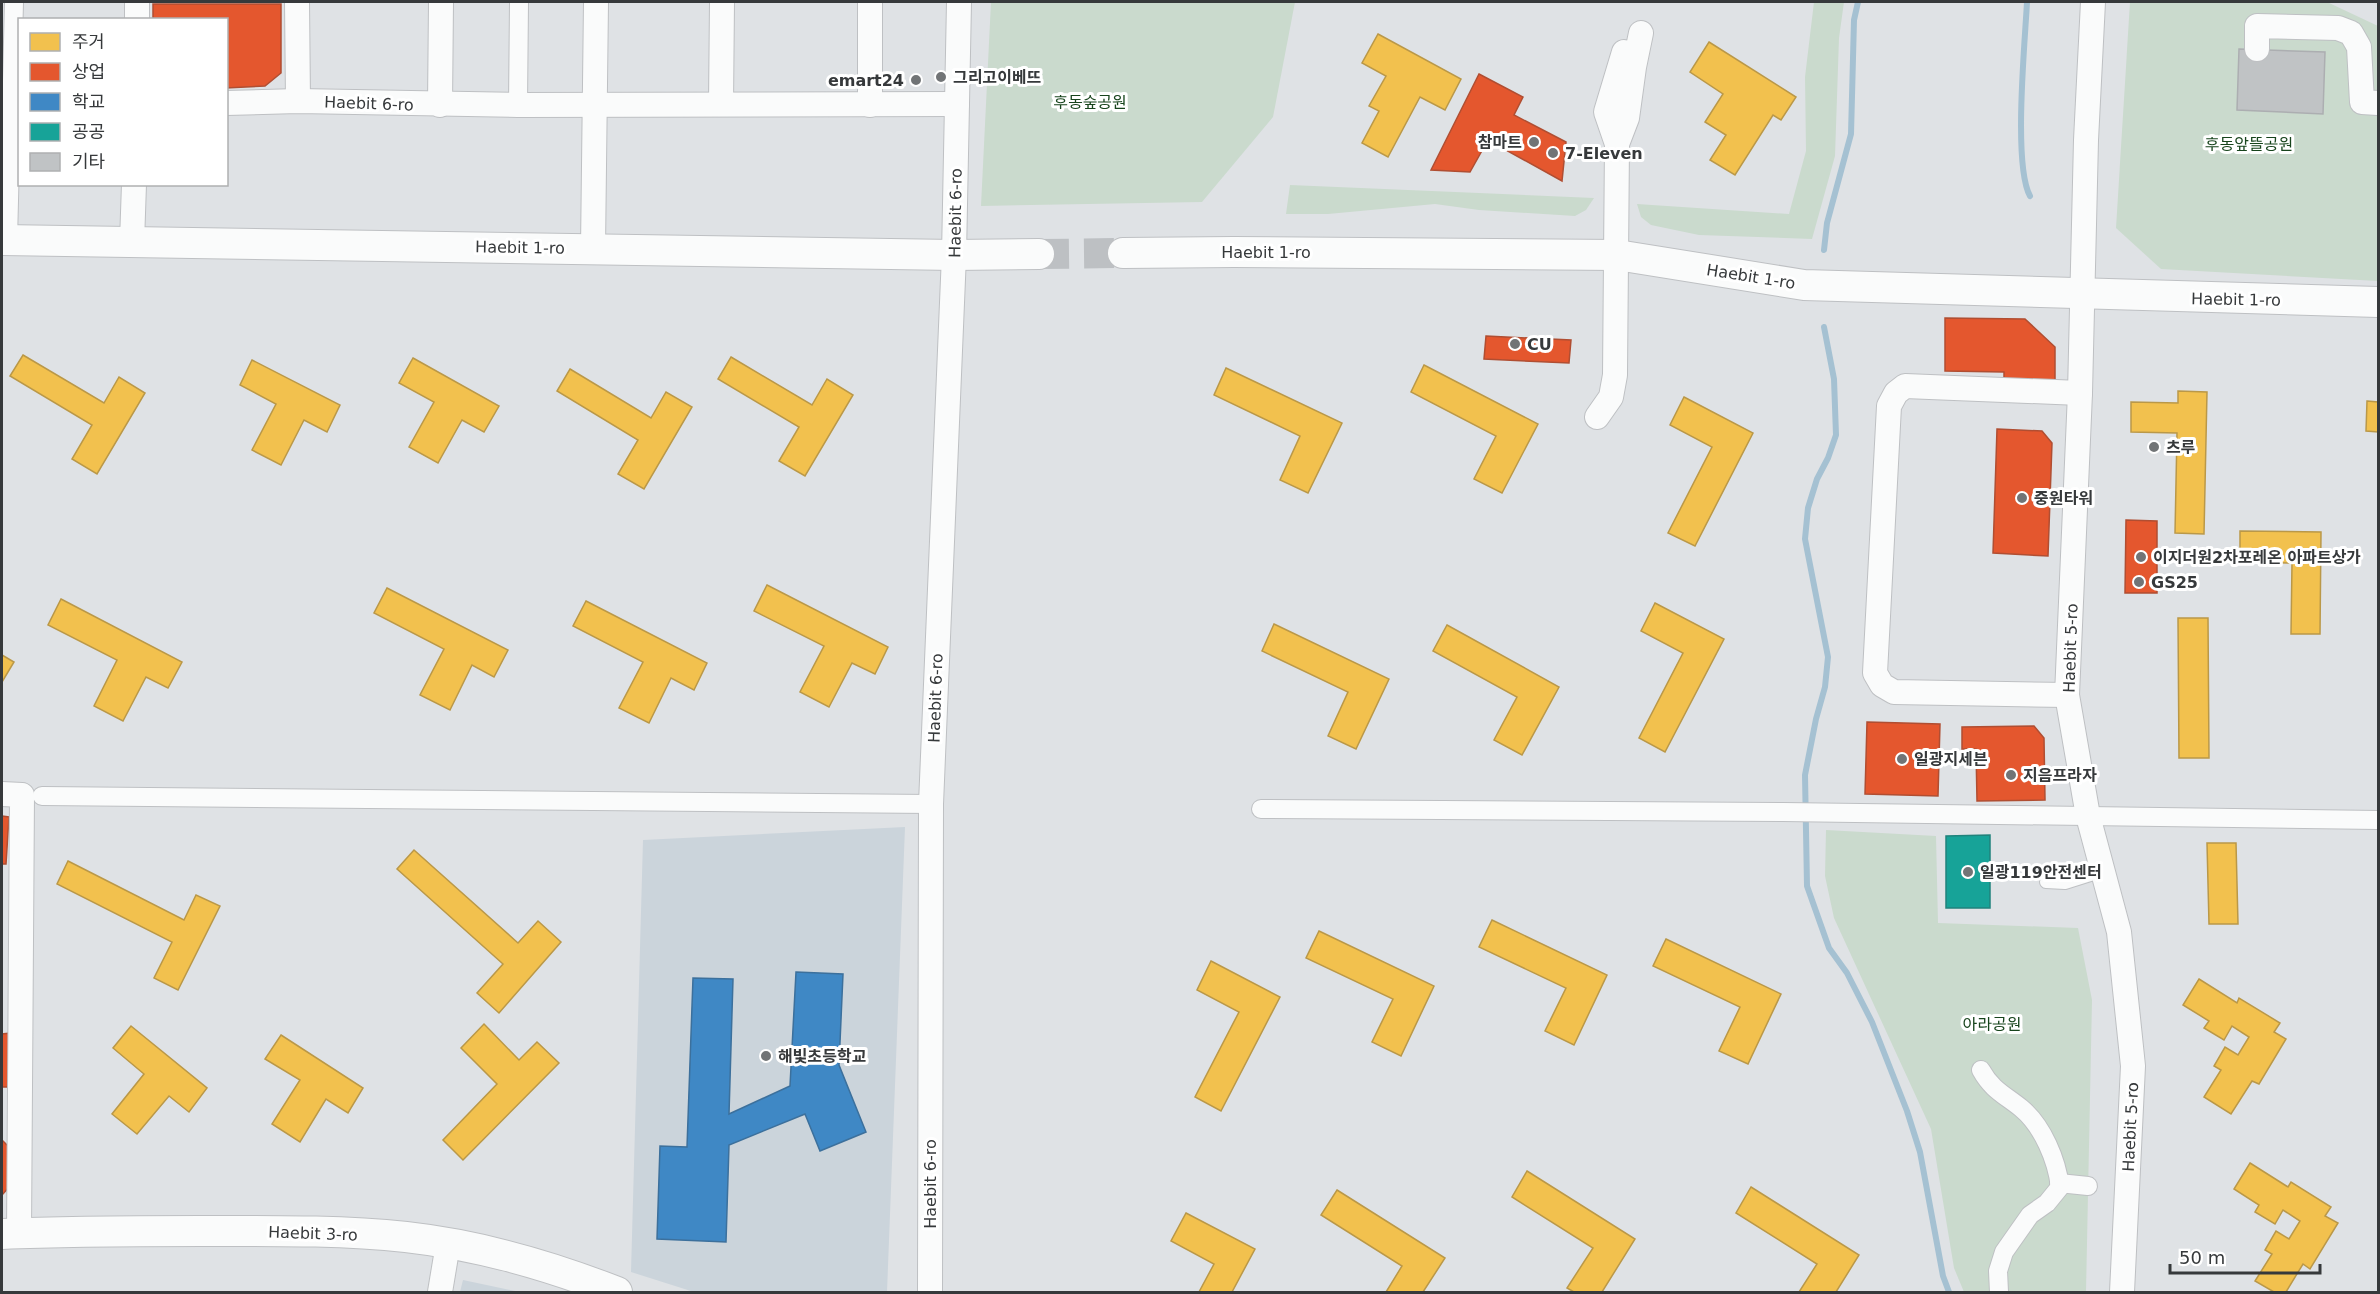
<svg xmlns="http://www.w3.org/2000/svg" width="2380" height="1294" viewBox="0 0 2380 1294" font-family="'DejaVu Sans','Noto Sans KR',sans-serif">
<rect width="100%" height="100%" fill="#dfe2e5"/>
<g fill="#cbd4db">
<polygon points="905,827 887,1292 694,1292 631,1272 643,840"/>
<polygon points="463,1280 520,1292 460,1292"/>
</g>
<g fill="#cadacd">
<polygon points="991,2 1295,2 1273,117 1202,202 981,206"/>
<polygon points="1814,2 1844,2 1839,38 1835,156 1812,239 1699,235 1651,225 1641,217 1637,204 1789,214 1806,151 1805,77"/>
<polygon points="2130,2 2327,2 2378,26 2378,281 2161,269 2116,228"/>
<polygon points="1290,185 1594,198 1586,210 1575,216 1479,210 1435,204 1328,214 1286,214"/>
<polygon points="1826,830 1936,836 1938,923 2078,928 2092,1000 2086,1292 1964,1292 1954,1268 1931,1129 1834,918 1825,876"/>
</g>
<g fill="#f2c14e" stroke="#ba9848" stroke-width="1.5">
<polygon points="1378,34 1461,79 1445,110 1420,97 1388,157 1362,143 1379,111 1369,106 1386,76 1362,63"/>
<polygon points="1709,42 1796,97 1781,120 1773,115 1735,175 1710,160 1726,135 1705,122 1723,94 1690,72"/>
<polygon points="23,355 104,403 119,377 145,393 97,474 72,459 92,425 10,376"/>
<polygon points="731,357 812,405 827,379 853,395 805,476 779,461 799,427 718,379"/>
<polygon points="413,358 499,406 484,432 462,420 438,463 409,447 434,402 399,383"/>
<polygon points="252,360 340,405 327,432 304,420 281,465 252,450 276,404 240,385"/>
<polygon points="1424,365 1538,424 1502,493 1474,479 1496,436 1411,392"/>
<polygon points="1226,368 1342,423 1308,493 1280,480 1300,436 1214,395"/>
<polygon points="570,369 651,418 666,392 692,407 644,489 618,474 638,440 557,391"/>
<polygon points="2178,391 2207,392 2204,534 2175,533 2177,433 2131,432 2131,402 2178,403"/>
<polygon points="1684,397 1753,433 1695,546 1668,533 1712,447 1670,425"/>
<polygon points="2367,401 2378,402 2378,432 2366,431"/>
<polygon points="2240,531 2321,532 2320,634 2291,634 2292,563 2240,562"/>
<polygon points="767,585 888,647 875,674 852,663 829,707 800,692 824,646 754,611"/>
<polygon points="387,588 508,650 494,677 472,665 450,710 420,695 444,649 374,613"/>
<polygon points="61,599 182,662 168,688 146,677 123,721 94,706 117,660 48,625"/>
<polygon points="586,601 707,663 694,690 671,678 649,723 619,708 643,662 573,626"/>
<polygon points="1655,603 1724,639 1665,752 1639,738 1683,653 1641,631"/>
<polygon points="2178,618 2208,618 2209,758 2179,758"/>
<polygon points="1274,624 1389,679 1356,749 1328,736 1348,692 1262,651"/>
<polygon points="1447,625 1559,687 1522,755 1494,740 1517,697 1433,651"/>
<polygon points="2,655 14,662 2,682"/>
<polygon points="2207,843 2236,843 2238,924 2209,924"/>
<polygon points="414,850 518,943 538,921 561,942 499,1013 477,993 503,964 397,869"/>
<polygon points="68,861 184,920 196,895 220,906 178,990 154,978 172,942 57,884"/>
<polygon points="1492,920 1607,975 1574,1045 1545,1031 1566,988 1479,947"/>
<polygon points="1319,931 1434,986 1401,1056 1372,1042 1393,999 1306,958"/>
<polygon points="1666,939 1781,994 1748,1064 1719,1051 1740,1007 1653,966"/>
<polygon points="1211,961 1280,997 1221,1111 1195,1097 1239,1012 1197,990"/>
<polygon points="2199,979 2237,1003 2239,998 2280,1023 2274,1032 2286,1039 2259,1084 2252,1081 2231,1114 2204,1097 2221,1070 2214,1066 2225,1047 2238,1055 2249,1037 2232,1026 2224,1040 2204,1028 2209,1021 2183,1005"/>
<polygon points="484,1024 519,1060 537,1042 559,1063 463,1160 443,1140 497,1084 461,1048"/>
<polygon points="131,1026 207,1088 189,1112 169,1096 137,1134 112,1114 144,1074 113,1048"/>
<polygon points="281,1035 363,1088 348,1113 326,1099 300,1142 272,1124 300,1080 265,1059"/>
<polygon points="2250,1163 2288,1187 2291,1182 2331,1207 2325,1216 2338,1223 2310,1269 2303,1264 2286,1292 2274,1292 2255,1281 2272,1254 2265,1250 2276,1231 2289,1239 2300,1221 2283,1210 2275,1224 2255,1212 2259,1205 2234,1189"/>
<polygon points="1527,1171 1635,1239 1602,1292 1574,1292 1567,1288 1593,1248 1512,1197"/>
<polygon points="1751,1187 1859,1255 1836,1292 1799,1292 1817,1264 1736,1213"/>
<polygon points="1337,1190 1445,1258 1423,1292 1386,1292 1402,1266 1321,1215"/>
<polygon points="1186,1213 1255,1249 1232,1292 1199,1292 1214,1264 1171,1241"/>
</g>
<g fill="#e4572e" stroke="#b04e32" stroke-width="1.5">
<polygon points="153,4 281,4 281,73 265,86 226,88 226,20 153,20"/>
<polygon points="1479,74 1523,97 1514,115 1566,142 1562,181 1488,140 1470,172 1431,170"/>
<polygon points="1945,318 2025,319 2055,347 2055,385 2004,384 2004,372 1945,371"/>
<polygon points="1486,336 1571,340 1569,363 1484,359"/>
<polygon points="1997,429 2042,431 2052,443 2048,556 1993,553"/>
<polygon points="2126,520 2157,521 2157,593 2125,593"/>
<polygon points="1867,722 1940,724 1938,796 1865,794"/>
<polygon points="2034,726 2044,738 2045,800 1977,801 1976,749 1962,749 1962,727"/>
<polygon points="2,816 9,817 6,864 2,864"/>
<polygon points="10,1033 11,1087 2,1087 2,1034"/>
<polygon points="2,1140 9,1147 10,1186 2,1195"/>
</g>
<polygon fill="#3f88c5" stroke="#3c709c" stroke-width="1.5" points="796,972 843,974 839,1065 866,1132 820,1151 805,1114 729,1145 726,1242 657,1239 660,1146 687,1147 693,978 733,979 729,1114 790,1086"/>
<polygon fill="#17a398" stroke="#20837c" stroke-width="1.5" points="1990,835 1990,908 1946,908 1946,836"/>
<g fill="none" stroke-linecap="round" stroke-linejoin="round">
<g stroke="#a5c1d2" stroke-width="6">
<path d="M 2027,2 C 2025,42 2013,165 2030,196"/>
<polyline points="1824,250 1827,223 1851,134 1854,20 1858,2"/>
<polyline points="1824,327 1834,379 1836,435 1828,458 1817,479 1808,508 1805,539 1828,657 1825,687 1816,719 1805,775 1807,886 1829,948 1847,973 1872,1022 1907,1111 1920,1152 1943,1276 1949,1292"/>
</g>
</g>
<polygon fill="#c0c3c5" stroke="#acaeb1" stroke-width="1.5" points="2239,49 2325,52 2323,114 2237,110"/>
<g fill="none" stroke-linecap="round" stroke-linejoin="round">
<polyline stroke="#bdc0c3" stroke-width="30" stroke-dasharray="30 15" stroke-linecap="butt" points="1039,254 1123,253"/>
<g stroke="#bec0c3" stroke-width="14">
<polyline id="service" points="2046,882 2065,883 2103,871"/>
</g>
<g stroke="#bec0c3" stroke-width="20">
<g id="pedestrian">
<polyline points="518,105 519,2"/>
<polyline points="8,240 14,2"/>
<polyline points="42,796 931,804"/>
<polyline points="1261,809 1783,812 2378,820"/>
<path d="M 1981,1070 C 1992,1090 2005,1095 2021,1108 C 2043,1126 2057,1161 2060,1187 L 2047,1203 L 2030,1215 L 2004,1252 L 1998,1271 L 1999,1292"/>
<polyline points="2059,1183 2088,1186"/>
</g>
</g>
<g stroke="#bec0c3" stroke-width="26">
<g id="minor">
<polyline points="297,2 298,101"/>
<polyline points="870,2 870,105"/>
<polyline points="2093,2 2086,140 2080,393 2067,695 2088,816 2119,932 2133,1066 2122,1292"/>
<polyline points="137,20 137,2"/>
<polyline points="2257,49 2257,26 2338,28 2351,33 2359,47 2362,102 2378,103"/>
<polyline points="2,102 20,102"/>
<polyline points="226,103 298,101 518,105 957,104"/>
<polyline points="721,104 722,2"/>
<polyline points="440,105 441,2"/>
<polyline points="1617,144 1606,112 1624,52"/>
<polyline points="132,242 134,184"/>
<polyline points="593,248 596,2"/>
<polyline points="1597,417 1611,397 1615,375 1617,144 1627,118 1634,67 1641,33"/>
<polyline points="2067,695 1894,692 1882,685 1875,673 1889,406 1896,393 1905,386 2080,393"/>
<polyline points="2,794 22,795 19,1233"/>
<polyline points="440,1292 448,1244"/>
<polyline points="930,1292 931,804 954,255 959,2"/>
</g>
</g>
<g stroke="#bec0c3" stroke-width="32">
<g id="tertiary">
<polyline points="2,240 954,255 1039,254"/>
<polyline points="1123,253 1234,252 1617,255 1804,285 2378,302"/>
<path d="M 2,1234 C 68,1231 135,1231 202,1231 C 270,1231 339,1230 406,1237 C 478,1245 551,1266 617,1292"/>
</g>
</g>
<use href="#service" stroke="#fafbfb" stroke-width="12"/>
<use href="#pedestrian" stroke="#fafbfb" stroke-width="18"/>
<use href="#minor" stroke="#fafbfb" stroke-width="24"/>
<use href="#tertiary" stroke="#fafbfb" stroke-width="30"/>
</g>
<g fill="#717476" stroke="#fff" stroke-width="2">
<circle cx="941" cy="77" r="6"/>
<circle cx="916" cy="80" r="6"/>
<circle cx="1534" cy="142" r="6"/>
<circle cx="1553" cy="153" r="6"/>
<circle cx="1515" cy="344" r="6"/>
<circle cx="2154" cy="447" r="6"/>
<circle cx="2022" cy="498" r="6"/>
<circle cx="2141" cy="557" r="6"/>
<circle cx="2139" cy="582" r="6"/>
<circle cx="1902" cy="759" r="6"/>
<circle cx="2011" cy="775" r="6"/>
<circle cx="1968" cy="872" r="6"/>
<circle cx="766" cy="1056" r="6"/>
</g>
<g text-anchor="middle" stroke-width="6" stroke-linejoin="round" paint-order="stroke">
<g font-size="16" font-weight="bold" fill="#36393b" stroke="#fff" text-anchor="start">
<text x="953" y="83">그리고이베뜨</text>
<text x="904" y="86" text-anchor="end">emart24</text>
<text x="1522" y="148" text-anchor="end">참마트</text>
<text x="1565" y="159">7-Eleven</text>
<text x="1527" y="350">CU</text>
<text x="2166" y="453">츠루</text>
<text x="2034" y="504">중원타워</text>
<text x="2153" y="563">이지더원2차포레온 아파트상가</text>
<text x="2151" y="588">GS25</text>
<text x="1914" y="765">일광지세븐</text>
<text x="2023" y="781">지음프라자</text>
<text x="1980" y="878">일광119안전센터</text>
<text x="778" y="1062">해빛초등학교</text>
</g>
<g font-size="16" fill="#17441c" stroke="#fff">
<text x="1090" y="108">후동숲공원</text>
<text x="2249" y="150">후동앞뜰공원</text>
<text x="1992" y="1030">아라공원</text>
</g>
<g font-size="16" fill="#36393b" stroke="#fff">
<text transform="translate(369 103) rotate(2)" y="6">Haebit 6-ro</text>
<text transform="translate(955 213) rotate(-89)" y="6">Haebit 6-ro</text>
<text transform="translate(520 247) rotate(1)" y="6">Haebit 1-ro</text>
<text x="1266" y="258">Haebit 1-ro</text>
<text transform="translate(1751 276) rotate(9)" y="6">Haebit 1-ro</text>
<text transform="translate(2236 299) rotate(1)" y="6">Haebit 1-ro</text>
<text transform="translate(2070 648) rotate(-88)" y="6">Haebit 5-ro</text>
<text transform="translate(935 698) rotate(-88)" y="6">Haebit 6-ro</text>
<text transform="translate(2130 1127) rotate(-87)" y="6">Haebit 5-ro</text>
<text transform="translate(930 1184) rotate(-90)" y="6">Haebit 6-ro</text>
<text transform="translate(313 1233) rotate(2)" y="6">Haebit 3-ro</text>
</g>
</g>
<rect width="2380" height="1294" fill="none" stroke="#36393b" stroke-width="6"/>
<rect x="18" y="18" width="210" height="168" fill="#ffffff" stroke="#afb0b1" stroke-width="1.5"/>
<rect x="30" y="33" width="30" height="18" fill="#f2c14e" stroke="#afb0b1" stroke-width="1.5"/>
<text x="72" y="48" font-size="18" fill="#36393b">주거</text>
<rect x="30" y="63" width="30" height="18" fill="#e4572e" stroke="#afb0b1" stroke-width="1.5"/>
<text x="72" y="78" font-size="18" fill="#36393b">상업</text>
<rect x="30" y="93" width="30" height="18" fill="#3f88c5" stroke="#afb0b1" stroke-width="1.5"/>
<text x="72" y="108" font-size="18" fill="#36393b">학교</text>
<rect x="30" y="123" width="30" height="18" fill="#17a398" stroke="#afb0b1" stroke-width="1.5"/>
<text x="72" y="138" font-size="18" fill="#36393b">공공</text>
<rect x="30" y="153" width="30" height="18" fill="#c0c3c5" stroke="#afb0b1" stroke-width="1.5"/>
<text x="72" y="168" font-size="18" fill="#36393b">기타</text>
<path d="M2170 1264v9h150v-9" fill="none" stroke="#36393b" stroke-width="3"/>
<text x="2179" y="1264" font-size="18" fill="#36393b" stroke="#ffffff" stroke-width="4.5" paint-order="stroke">50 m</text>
</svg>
